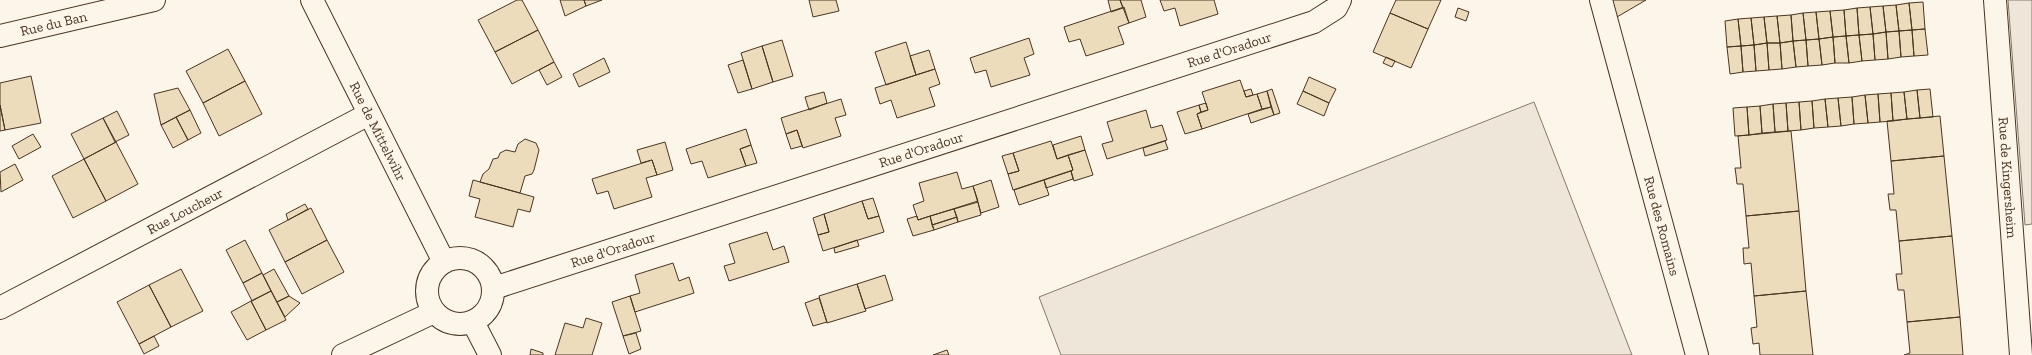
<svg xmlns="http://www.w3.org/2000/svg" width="2032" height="355" viewBox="0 0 2032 355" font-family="'Zilla Slab',serif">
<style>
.green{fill:#ede6d9;stroke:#887966}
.building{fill:#ecdcbc;stroke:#4a3520}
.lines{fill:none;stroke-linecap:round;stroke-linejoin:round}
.minor-casing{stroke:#4a3520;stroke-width:24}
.major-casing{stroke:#4a3520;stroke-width:24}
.minor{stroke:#fbf6e9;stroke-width:22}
.major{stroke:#fbf6e9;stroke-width:22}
.labels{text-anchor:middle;stroke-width:3;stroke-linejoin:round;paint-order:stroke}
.street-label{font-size:14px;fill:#4a3520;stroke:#fbf6e9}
</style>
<rect width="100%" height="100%" fill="#fbf6e9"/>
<path class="green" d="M2008,0h24v224l-7,1z
M1534,102l98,253h-571l-22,-58z"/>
<path class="building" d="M517,0h5l16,30 -43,22 -17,-32z
M560,0h24l2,6 -21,10z
M584,0h18l-16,6z
M809,0h27l3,11 -26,6z
M1108,0h12l3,8 -12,4z
M1120,0h21l5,17 -17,6z
M1160,0h54l4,14 -38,12 -5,-18 -11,3z
M1396,0h45l-13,29 -38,-16z
M1612,0h34l-29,17z
M1923,2l2,27 -13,1 -3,-27z
M1909,3l3,27 -13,1 -3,-26z
M1896,5l3,26 -13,1 -3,-26z
M1883,6l3,26 -13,2 -3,-27z
M1124,7l5,16 -11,4 6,17 -38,12 -6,-17 -11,3 -5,-15z
M1870,7l3,27 -14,1 -2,-27z
M1458,8l11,4 -3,9 -11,-4z
M1857,8l2,27 -13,1 -2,-26z
M1844,10l2,26 -13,1 -3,-26z
M1830,11l3,26 -14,2 -3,-27z
M1816,12l3,27 -13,1 -3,-27z
M1390,13l38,16 -17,39 -38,-16z
M1803,13l3,27 -13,1 -2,-26z
M1791,15l2,26 -13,2 -3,-27z
M1777,16l3,27h-13l-3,-26z
M1764,17l3,26 -13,2 -3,-27z
M1751,18l3,27 -13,1 -3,-27z
M1738,19l3,27 -14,1 -2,-26z
M1925,29l3,26 -14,1 -2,-26z
M538,30l16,32 -42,22 -17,-32z
M1912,30l2,26 -13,1 -2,-26z
M1899,31l2,26 -13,2 -2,-27z
M1886,32l2,27 -13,1 -2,-26z
M1873,34l2,26 -13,1 -3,-26z
M1859,35l3,26 -13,2 -3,-27z
M1846,36l3,27h-14l-2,-26z
M1833,37l2,26 -13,2 -3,-26z
M1029,38l5,16 -10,4 6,17 -39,12 -5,-17 -11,3 -5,-15z
M1819,39l3,26 -14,1 -2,-26z
M782,40l11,36 -20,6 -11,-36z
M1806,40l2,26 -12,1 -3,-26z
M1793,41l3,26 -14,2 -2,-26z
M906,42l10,33 -30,10 -11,-33z
M1767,43l2,27 -13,1 -2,-26z
M1767,43h13l2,26 -13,1z
M1754,45l2,26 -13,1 -2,-26z
M762,46l11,36 -21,7 -11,-36z
M1741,46l2,26 -13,2 -3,-27z
M228,49l17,32 -42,22 -17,-32z
M929,50l6,19 -19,6 -6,-19z
M1386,57l9,4 -3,6 -9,-4z
M604,58l6,14 -31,15 -6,-13z
M743,60l9,29 -14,4 -10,-28z
M554,62l8,15 -15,8 -8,-15z
M935,69l5,15 -11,4 6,18 -38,12 -6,-18 -11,4 -5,-16z
M31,76l10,47 -36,7 -5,-25v-22z
M1309,77l27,12 -7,14 -26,-12z
M1240,80l6,17 11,-3 5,15 -60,20 -5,-15 11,-4 -6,-18z
M245,81l17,33 -43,22 -16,-33z
M178,88l12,22 -29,15 -7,-31z
M1251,89l2,6 -7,2 -2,-6z
M1272,89l8,24 -6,2 -7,-24z
M1930,89l3,28 -13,1 -3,-28z
M1917,90l3,28 -13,1 -3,-27z
M1267,91l4,16 -9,2 -5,-15z
M1303,91l26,12 -5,13 -27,-12z
M824,92l3,11 -18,7 -4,-13z
M1904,92l3,27 -14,2 -2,-28z
M1891,93l2,28 -13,1 -2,-28z
M1878,94l2,28 -12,1 -3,-28z
M1865,95l3,28 -14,1 -2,-27z
M1852,97l2,27 -13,2 -3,-28z
M1838,98l3,28 -13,1 -3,-28z
M841,99l5,16 -11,3 6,18 -38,12 -6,-18 -11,4 -5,-16z
M1825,99l3,28 -14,1 -2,-27z
M1812,101l2,27 -13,2 -2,-28z
M1799,102l2,28 -13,1 -2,-28z
M1206,103l2,7 -7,2 -2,-7z
M1786,103l2,28 -13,1 -2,-28z
M1773,104l2,28 -13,1 -2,-27z
M0,105l5,25 -5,1z
M1199,105l2,7 -4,2 5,15 -17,5 -8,-22z
M1760,106l2,27 -13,2 -2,-28z
M1271,107l3,8 -23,8 -3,-9z
M1747,107l2,28 -14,1 -2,-28z
M190,110l11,23 -13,7 -12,-23z
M1146,110l5,18 11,-3 5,15 -60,19 -5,-15 11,-3 -6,-19z
M117,111l12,24 -14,7 -12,-24z
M1940,116l4,40 -53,5 -4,-40z
M176,117l12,23 -15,8 -12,-23z
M103,118l13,24 -32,17 -13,-25z
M746,129l5,16 -11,4 6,17 -38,12 -6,-17 -11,3 -5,-15z
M797,130l5,16 -11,3 -5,-15z
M1791,131l8,80 -53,5 -3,-32h-6l-1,-9 -1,-7h6l-3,-32z
M33,134l8,13 -22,12 -7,-13z
M1081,136l4,14 -28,9 -4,-14z
M525,139l11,4 3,7 -5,20 -2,4 -7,2 -5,17 -40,-11 3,-8 6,-5 4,-10 5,-1 2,-5 6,-3 9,2 3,-8z
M1051,141l6,18 11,-4 5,15 -60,20 -5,-16 11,-3 -6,-18z
M1165,141l3,8 -23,7 -2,-8z
M116,142l22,42 -32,17 -22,-42z
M665,142l8,28 -16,5 -5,-15 -11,3 -4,-13z
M751,145l6,18 -11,3 -6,-17z
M1085,150l8,25 -19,6 -3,-10 2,-1 -5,-15z
M1013,153l6,18 -11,3 -6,-18z
M1944,156l8,80 -53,5 -3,-31h-6l-2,-16h6l-3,-33z
M84,159l22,42 -33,17 -21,-42z
M652,160l5,15 -11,3 6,19 -38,12 -6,-18 -11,3 -5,-15z
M15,164l8,16 -22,12 -1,-20z
M1071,171l2,8 -27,9 -2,-8z
M957,172l5,17 11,-3 5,15 -60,19 -5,-15 11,-4 -5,-18z
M473,180l61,17 -4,15 -12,-3 -5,18 -38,-10 5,-18 -11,-3z
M991,180l8,27 -18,6 -8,-27z
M1044,180l5,15 -30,10 -5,-15z
M873,198l6,18 -11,3 -6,-18z
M862,201l6,18 11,-3 5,16 -61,19 -5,-16 11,-3 -5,-18z
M978,202l3,13 -23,7 -4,-13z
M305,204l3,5 -20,11 -2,-6z
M311,208l16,32 -42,22 -16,-32z
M954,209l3,8 -25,8 -2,-9z
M1799,211l7,80 -52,5 -3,-33 -7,1 -1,-16h6l-3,-32z
M824,214l5,18 -11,3 -5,-17z
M917,216l1,4 12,-4 4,14 -21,6 -6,-17z
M957,217l1,5 -24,8 -2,-5z
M767,232l6,18 11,-4 5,16 -60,19 -5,-15 11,-3 -6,-19z
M1952,236l8,81 -53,5 -3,-32h-6l-2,-16h6l-3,-33z
M245,240l17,33 -19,10 -17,-33z
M327,240l17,32 -42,22 -17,-32z
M857,240l2,6 -24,7 -1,-5z
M673,263l6,18 10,-4 5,16 -59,19 -5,-16 10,-3 -5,-18z
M181,269l22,42 -32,16 -22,-42z
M274,269l15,27 -12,6 -14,-27z
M262,273l9,18 -19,10 -9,-18z
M885,275l8,25 -28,9 -8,-25z
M857,284l9,27 -39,12 -8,-27z
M149,285l22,42 -32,17 -22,-42z
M271,291l15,29 -20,10 -15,-29z
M1806,291l7,64h-53l-1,-12 -6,1 -2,-16 6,-1 -3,-31z
M289,296l11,7 -15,14 -8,-15z
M630,296l11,35 -18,5 -11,-34z
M819,298l8,24 -14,4 -8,-23z
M251,301l15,29 -19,10 -16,-28z
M1960,317l3,38h-59l6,-2 -3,-31z
M586,318l16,5 -10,32h-37l10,-32 18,5z
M636,333l5,16 -12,5 -6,-18z
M154,336l5,10 -15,8 -5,-10z
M531,349l12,4v2h-13z
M947,350l2,5h-16z"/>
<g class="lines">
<defs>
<g id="minor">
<path id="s1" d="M312,0l132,262"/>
<path id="s2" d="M1601,0l96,355"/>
<path id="s3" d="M0,36l154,-36"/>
<circle cx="460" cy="291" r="33"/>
<path id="s4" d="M494,288l820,-266 22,-14 4,-8"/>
<path id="s5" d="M0,308l369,-194"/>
<path d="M473,322l17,33"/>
<path d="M343,355l91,-43"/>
</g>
<g id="major">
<path id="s6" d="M1995,0l26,355"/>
</g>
</defs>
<use href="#minor" class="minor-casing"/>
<use href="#major" class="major-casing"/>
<use href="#minor" class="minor"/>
<use href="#major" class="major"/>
</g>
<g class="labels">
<g class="street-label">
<text dy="5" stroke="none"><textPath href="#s3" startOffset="55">Rue du Ban</textPath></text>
<text dy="5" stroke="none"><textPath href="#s4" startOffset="773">Rue d'Oradour</textPath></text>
<text dy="5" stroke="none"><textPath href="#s1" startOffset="147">Rue de Mittelwihr</textPath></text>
<text dy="5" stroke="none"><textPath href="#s4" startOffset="449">Rue d'Oradour</textPath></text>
<text dy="5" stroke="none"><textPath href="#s6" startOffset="178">Rue de Kingersheim</textPath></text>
<text dy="5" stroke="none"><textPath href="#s5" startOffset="209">Rue Loucheur</textPath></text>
<text dy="5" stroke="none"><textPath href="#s2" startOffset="234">Rue des Romains</textPath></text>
<text dy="5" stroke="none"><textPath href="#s4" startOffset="125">Rue d'Oradour</textPath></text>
</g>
</g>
</svg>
